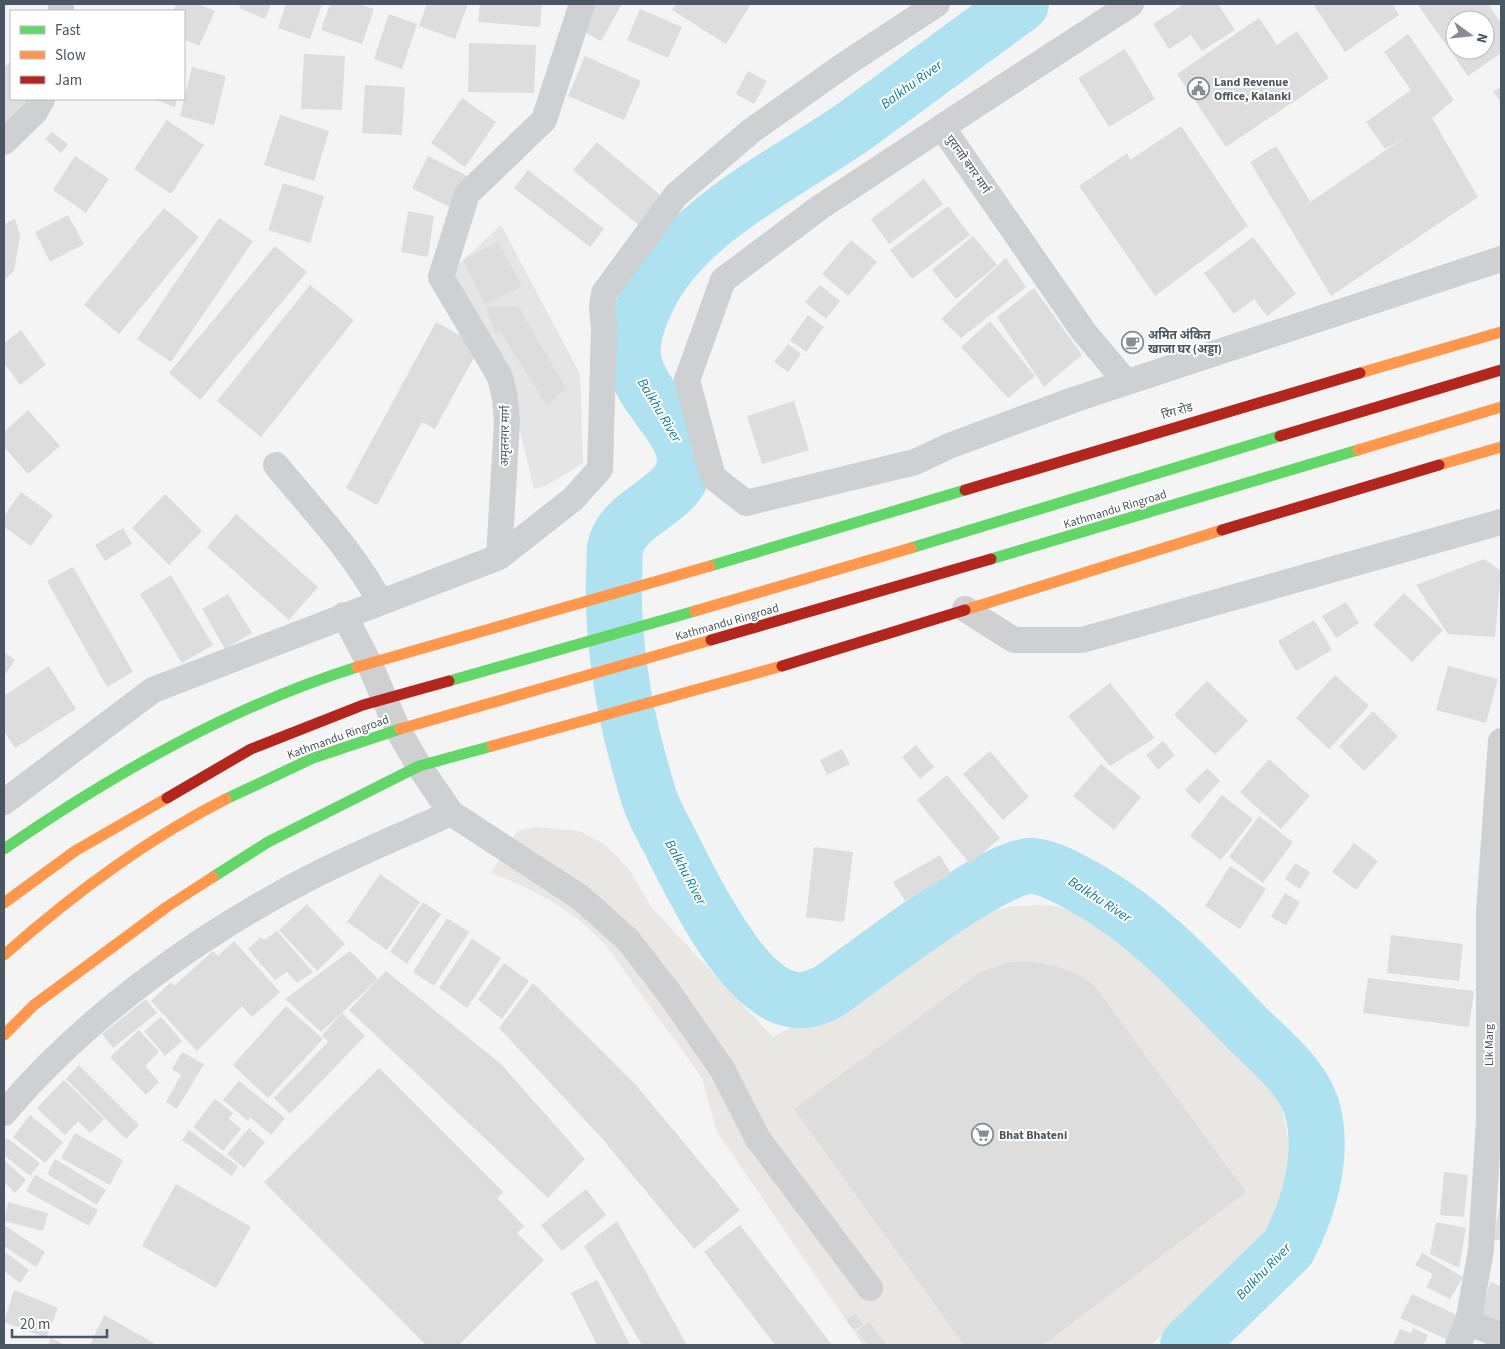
<svg xmlns="http://www.w3.org/2000/svg" width="1505" height="1349" viewBox="0 0 1505 1349" font-family="'Source Sans 3','Noto Sans Devanagari',sans-serif">
<style>
.commercial{fill:#e8e7e3}
.education{fill:#e6e5e6}
.lines{fill:none;stroke-linecap:round;stroke-linejoin:round}
.river{stroke:#aee2f0;stroke-width:56}
.building{fill:#ddddde;fill-rule:evenodd}
.street{stroke:#ced0d2;stroke-width:26}
.fast{stroke:#63d668;stroke-width:11}
.slow{stroke:#ff974d;stroke-width:11}
.jam{stroke:#b3261e;stroke-width:11}
.labels{text-anchor:middle;stroke-width:4;stroke-linejoin:round;paint-order:stroke}
.poi-label{font-size:12px;font-weight:bold;fill:#4a5661;stroke:#fff;text-anchor:start}
.street-label{font-size:12px;fill:#4a5661;stroke:#fff}
.water-label{font-size:14px;font-style:italic;fill:#0c7c9b;stroke:#fff}
</style>
<rect width="100%" height="100%" fill="#f4f4f4"/>
<path class="commercial" d="M536,827l43,4 23,12 10,8 17,19 24,39 120,128 57,-30 39,-28 68,-42 57,-26 18,-5 35,-1 32,6 28,12 22,13 26,21 125,142 10,50v22l-5,29 -29,46 -105,99h-288l-146,-213 -15,-54 -98,-135 -26,-24 -27,-18 -26,-14 -34,-14 26,-42z"/>
<path class="education" d="M501,225l79,149 3,89 -37,23 -12,3 -26,-107 -58,-110z"/>
<g class="lines">
<path class="river" d="M1021,4c-55,40 -110,81 -165,121 -68,48 -170,95 -207,171 -28,56 -19,74 16,120 9,12 19,26 20,42 1,44 -61,49 -70,90 -1,9 0,19 -1,27 -2,58 8,127 24,184 4,14 8,30 13,44 6,16 16,32 23,47 21,42 68,138 116,149 15,3 25,-1 38,-7 34,-24 170,-130 205,-126 18,2 37,13 53,22 64,36 108,86 159,138 23,24 60,51 68,86 11,45 -4,96 -25,136l-100,97"/>
</g>
<path class="building" d="M176,4h22l17,7 -16,35 -15,-7v-28h-11z
M241,4h30l-6,15 -26,-11z
M286,4h36l-12,35 -32,-11z
M330,4h28l16,5 -12,35 -41,-14z
M427,4h41l-13,35 -36,-13z
M480,4h62l-2,23 -62,-5z
M593,4h29l-21,37 -22,-12z
M676,4h75l-25,40 -54,-34z
M1184,4h34l17,26 -33,21 -11,-16 -22,14 -16,-25z
M1313,4h79l7,11 -54,37z
M1420,4h68l13,19v30l-33,23 -50,-71zM1455,20h30v30h-30z
M640,9l42,18 -14,31 -41,-18z
M389,14l28,10 -15,45 -28,-10z
M1259,18l18,27 20,-14 32,47 -103,69 -49,-73z
M1408,34l46,66 -22,18 46,79 -147,99 -81,-134 26,-16 34,55 -4,4 99,-68 -20,12 -19,-27 45,-32 -27,-38z
M469,43l67,2 -2,48 -66,-1z
M1125,49l30,50 -46,28 -31,-49z
M304,54l41,2 -3,54 -41,-1z
M585,56l56,25 -17,39 -56,-24z
M11,61v38h23l-30,27v-58z
M192,67l34,9 -12,49 -34,-9z
M748,71l19,10 -13,23 -18,-10z
M365,85l40,2 -3,48 -40,-2z
M1501,87v15l-8,-10z
M462,98l34,24 -31,45 -34,-24z
M153,99h24l-2,8z
M280,115l49,16 -15,50 -50,-16z
M167,120l37,25 -33,49 -37,-25z
M1181,126l67,100 -93,70 -76,-110 48,-33 3,7z
M52,132l16,12 -7,9 -16,-14z
M597,142l69,58 -24,28 -69,-58z
M75,156l34,23 -23,34 -33,-23z
M428,156l39,20 -16,32 -39,-20z
M528,170l76,59 -14,18 -76,-59z
M924,179l19,25 -54,40 -18,-25z
M283,183l41,13 -14,47 -42,-13z
M948,206l22,29 -58,44 -22,-29z
M164,208l35,29 -80,97 -35,-29z
M408,211l26,5 -6,41 -27,-5z
M68,215l16,29 -34,18 -15,-30z
M219,218l34,23 -82,121 -34,-23z
M15,219l5,17 -6,35 -10,9v-56z
M973,236l24,29 -41,34 -24,-29z
M1253,237l43,57 -29,22 -13,-17 -20,15 -30,-41z
M851,240l26,22 -29,34 -26,-22z
M499,242l23,45 -37,17 -22,-44z
M275,246l32,26 -107,128 -31,-27z
M1006,258l20,29 -65,51 -20,-19z
M310,285l44,35 -93,117 -44,-36z
M820,285l20,16 -14,18 -21,-17z
M1034,288l48,67 -38,32 -47,-70z
M494,306h24l48,82 -19,18 -47,-75 -4,3 -10,-26z
M808,315l16,12 -18,25 -16,-12z
M990,321l45,55 -27,22 -47,-51z
M436,322l44,24 -45,83 -13,-7 -45,83 -31,-17z
M21,330l25,35 -26,20 -16,-22v-20z
M788,344l13,10 -13,18 -14,-10z
M794,401l15,49 -47,14 -15,-48z
M28,410l32,36 -32,28 -24,-27v-15z
M21,492l32,23 -22,31 -27,-19v-11z
M165,494l37,37 -33,34 -37,-37z
M236,514l82,73 -29,33 -82,-73z
M123,528l9,16 -27,17 -10,-16z
M1484,559l17,12 -6,66 -47,-3 -32,-49z
M73,567l60,105 -26,15 -60,-106z
M171,575l42,70 -31,18 -42,-69z
M1404,593l39,37 -31,32 -39,-37z
M228,594l24,39 -27,16 -23,-40z
M1346,602l13,21 -23,15 -14,-22z
M1314,620l18,30 -36,21 -18,-30z
M4,652l11,8 -11,16z
M49,666l27,43 -61,39 -11,-17v-35z
M1448,666l50,13 -12,44 -50,-13z
M1335,675l34,31 -40,43 -33,-31z
M1207,681l41,40 -33,34 -41,-40z
M1110,683l45,55 -45,28 -42,-50z
M1373,711l25,25 -34,35 -25,-25z
M1163,741l12,14 -17,15 -12,-15z
M916,745l18,22 -14,12 -18,-22z
M842,749l8,15 -23,11 -7,-15z
M990,751l39,46 -26,23 -40,-46z
M1269,759l41,37 -29,33 -41,-37z
M1101,764l40,33 -27,33 -41,-34z
M1207,768l13,13 -21,23 -14,-14z
M947,775l53,63 -30,26 -53,-64z
M1222,795l31,24 -32,41 -31,-24z
M1259,816l34,26 -30,41 -34,-26z
M1354,843l24,18 -22,29 -24,-18z
M814,847l39,5 -9,70 -38,-5z
M940,855l11,19 -46,27 -12,-19z
M1295,863l15,9 -10,17 -15,-10z
M1230,866l36,23 -26,40 -35,-23z
M380,874l40,28 -33,48 -40,-28z
M1285,893l15,9 -14,23 -15,-8z
M423,902l18,12 -34,50 -17,-12z
M307,904l38,40 -28,27 -38,-41z
M447,918l22,14 -35,54 -21,-14z
M277,931l36,41 -16,11 -10,-11 -12,8 -27,-31 13,-12 3,3z
M1391,935l72,9 -4,37 -72,-8z
M472,939l29,19 -34,50 -28,-20z
M234,941l46,51 -28,25 -10,-11 -45,45 -46,-50 20,-19 3,4 39,-35 5,5z
M350,951l28,28 -57,53 -36,-33z
M1010,962h23l23,4 21,8 16,10 153,208 -203,153h-79l-170,-236 187,-137z
M504,963l25,18 -27,38 -24,-19z
M386,971l115,93 84,95 -37,39 -199,-188z
M1368,978l106,13 -5,36 -106,-14z
M533,983l102,101 105,126 -46,39 -95,-114 -100,-107z
M146,999l11,14 -44,35 -11,-14z
M286,1006l37,33 -55,59 -35,-33z
M342,1013l23,23 -75,78 -16,-16 54,-56 -6,-7z
M161,1017l21,24 -17,15 -21,-25z
M139,1030l20,22 -14,14 14,16 -13,13 -36,-38z
M182,1052l22,12 -27,45 -11,-7 15,-27 -9,-6z
M79,1065l60,60 -13,14 -60,-60z
M379,1068l124,124 -6,6 27,28 -7,7 27,27 -85,85h-33l-162,-163z
M64,1080l40,39 -14,14 -12,-12 -13,14 -28,-27z
M239,1081l46,37 -14,17 -21,-18 -2,4 -25,-21z
M215,1099l18,14 -4,6 12,10 -18,22 -30,-24z
M30,1115l33,27 -18,21 -32,-26z
M249,1128l16,14 -21,26 -17,-14z
M189,1130l49,36 -6,10 -50,-36z
M75,1133l48,27 -13,25 -49,-27z
M7,1138l33,25 -10,13 -26,-21v-13z
M55,1159l51,31 -9,15 -50,-31z
M4,1160l22,20 -11,13 -11,-11z
M1444,1172l24,3 -4,42 -24,-2z
M35,1175l63,35 -9,16 -63,-35z
M176,1184l75,43 -35,61 -74,-42z
M586,1189l20,26 -44,36 -21,-26z
M8,1202l40,11 -5,18 -39,-10z
M1500,1203h1v38l-8,-2z
M617,1221l70,124h-45l-58,-99z
M1436,1222l30,6 -7,40 -29,-14z
M4,1225l41,27 -9,15 -32,-21z
M740,1225l92,120h-57l-71,-93z
M4,1251l25,19 -9,13 -16,-12z
M1422,1253l41,24 -13,22 -24,-12 7,-13 -18,-9z
M597,1280l33,65h-33l-26,-52z
M1490,1282l11,4v43l-22,-9z
M14,1290l44,18 -12,30 -42,-16z
M1412,1294l47,22 -11,24 -48,-22z
M855,1313l8,11 -9,6 -8,-10z
M104,1315l50,28 -1,2h-63z
M869,1322l18,23h-19l-11,-14z
M1413,1328l15,7 -4,9 3,1h-34l7,-16 11,4z
M51,1338l14,7h-17z"/>
<g class="lines">
<path class="street" d="M61,11v-7
M942,127l-123,81 -96,72 -36,100 26,97 33,26 169,-41 34,-16 127,-47 425,-140
M4,142l31,-30 7,-13
M1126,382l-42,-50 -142,-205 189,-123
M276,465c34,42 79,88 104,137
M499,557l74,-58 27,-30 4,-141 -2,-21 2,-14 72,-98 75,-64 93,-66 93,-61
M965,609l49,31h68l419,-118
M344,615l25,48 29,67 21,36 32,47 130,85 47,42 41,53 53,76 36,70 112,149
M4,802l149,-112 346,-133 8,-135 -2,-24 -5,-21 -59,-100 26,-83 77,-74 38,-116
M4,1113c82,-97 196,-179 309,-237 45,-23 92,-42 138,-63
M1468,1322l33,14
M1458,1345l10,-23 13,-72 8,-130v-208l12,-171"/>
<path class="fast" d="M911,548l369,-112
M991,559l367,-109
M710,566l255,-76
M449,681l246,-70
M226,799l87,-41 87,-29
M4,849c109,-75 226,-142 353,-182
M213,877l55,-35 151,-76 73,-20"/>
<path class="slow" d="M1360,373l141,-41
M1358,450l143,-43
M1439,465l62,-18
M965,610l257,-80
M695,611l216,-63
M357,667l353,-101
M400,729l311,-89
M492,746l290,-80
M4,903l71,-52 92,-53
M4,955c68,-60 141,-115 222,-156
M4,1035l30,-30 134,-99 45,-29"/>
<path class="jam" d="M1280,436l221,-66
M965,490l395,-117
M1222,530l217,-65
M711,640l280,-81
M782,666l183,-56
M167,798l84,-49 112,-44 86,-24"/>
</g>
<defs>
<symbol id="civic-ring" viewBox="-11 -11 22 22"><circle r="9.5" fill="#fff" stroke="#868d94" stroke-width="1.5"/><path d="M-.6-6.5H3V-4.5H.6V-3L4-1V1h2V6H-6V1h2V-1L-.6-3ZM-1.2 2.5V6h2.4V2.5Z" fill="#868d94"/></symbol>
<symbol id="cafe-ring" viewBox="-11 -11 22 22"><circle r="9.5" fill="#fff" stroke="#868d94" stroke-width="1.5"/><path d="M-5.5-4.5H6V0H3Q3 3.5 0 3.5H-2.5Q-5.5 3.5-5.5 0ZM3-3.2v2h1.7v-2ZM-6 4.5H4V6H-6Z" fill="#868d94"/></symbol>
<symbol id="supermarket-ring" viewBox="-11 -11 22 22"><circle r="9.5" fill="#fff" stroke="#868d94" stroke-width="1.5"/><path d="M-6-5.5h2.5l.6 2H6L4.5 2H-2.5L-4.4-4H-6ZM-1.5 3.2a1.3 1.3 0 1 0 .1 0ZM3 3.2a1.3 1.3 0 1 0 .1 0Z" fill="#868d94"/></symbol>
</defs>
<g fill-rule="evenodd">
<use href="#civic-ring" x="1186" y="76" width="25" height="25"/>
<use href="#cafe-ring" x="1120" y="330" width="25" height="25"/>
<use href="#supermarket-ring" x="970" y="1122" width="25" height="25"/>
</g>
<g class="labels">
<g class="poi-label">
<text x="1214" y="86">Land Revenue<tspan x="1214" dy="14">Office, Kalanki</tspan></text>
<text x="1148" y="339">अमित अंकित<tspan x="1148" dy="14">खाजा घर (अड्डा)</tspan></text>
<text x="999" y="1139">Bhat Bhateni</text>
</g>
<g class="street-label">
<text transform="translate(968 164) rotate(55)" y="4">पुरानाो बगर मार्ग</text>
<text transform="translate(1177 411) rotate(-16)" y="4">रिंग रोड</text>
<text transform="translate(505 436) rotate(-89)" y="4">अमृतनगर मार्ग</text>
<text transform="translate(1115 509) rotate(-17)" y="4">Kathmandu Ringroad</text>
<text transform="translate(727 622) rotate(-16)" y="4">Kathmandu Ringroad</text>
<text transform="translate(338 737) rotate(-20)" y="4">Kathmandu Ringroad</text>
<text transform="translate(1489 1045) rotate(-90)" y="4">Lik Marg</text>
</g>
<g class="water-label">
<text transform="translate(911 84) rotate(-36)" y="5">Balkhu River</text>
<text transform="translate(660 410) rotate(59)" y="5">Balkhu River</text>
<text transform="translate(686 872) rotate(62)" y="5">Balkhu River</text>
<text transform="translate(1100 899) rotate(33)" y="5">Balkhu River</text>
<text transform="translate(1263 1271) rotate(-46)" y="5">Balkhu River</text>
</g>
</g>
<rect width="1505" height="1349" fill="none" stroke="#4a5661" stroke-width="10"/>
<rect x="10" y="10" width="175" height="90" fill="#ffffff" stroke="#b7bbc0"/>
<rect x="20" y="26" width="25" height="8" fill="#63d668" stroke="#b7bbc0"/>
<text x="55" y="35" font-size="15" fill="#4a5661">Fast</text>
<rect x="20" y="51" width="25" height="8" fill="#ff974d" stroke="#b7bbc0"/>
<text x="55" y="60" font-size="15" fill="#4a5661">Slow</text>
<rect x="20" y="76" width="25" height="8" fill="#b3261e" stroke="#b7bbc0"/>
<text x="55" y="85" font-size="15" fill="#4a5661">Jam</text>
<g transform="translate(1470 35) rotate(105)"><circle r="24" fill="#ffffff" stroke="#b7bbc0"/>
<path d="M0-4L9 19L0 12L-9 19Z" fill="#868d94"/>
<text y="-8" font-size="14" font-weight="bold" text-anchor="middle" fill="#4a5661">N</text>
</g>
<path d="M12 1329v8h95v-8" fill="none" stroke="#4a5661" stroke-width="2.5"/>
<text x="20" y="1329" font-size="15" fill="#4a5661" stroke="#ffffff" stroke-width="4" paint-order="stroke">20 m</text>
</svg>
